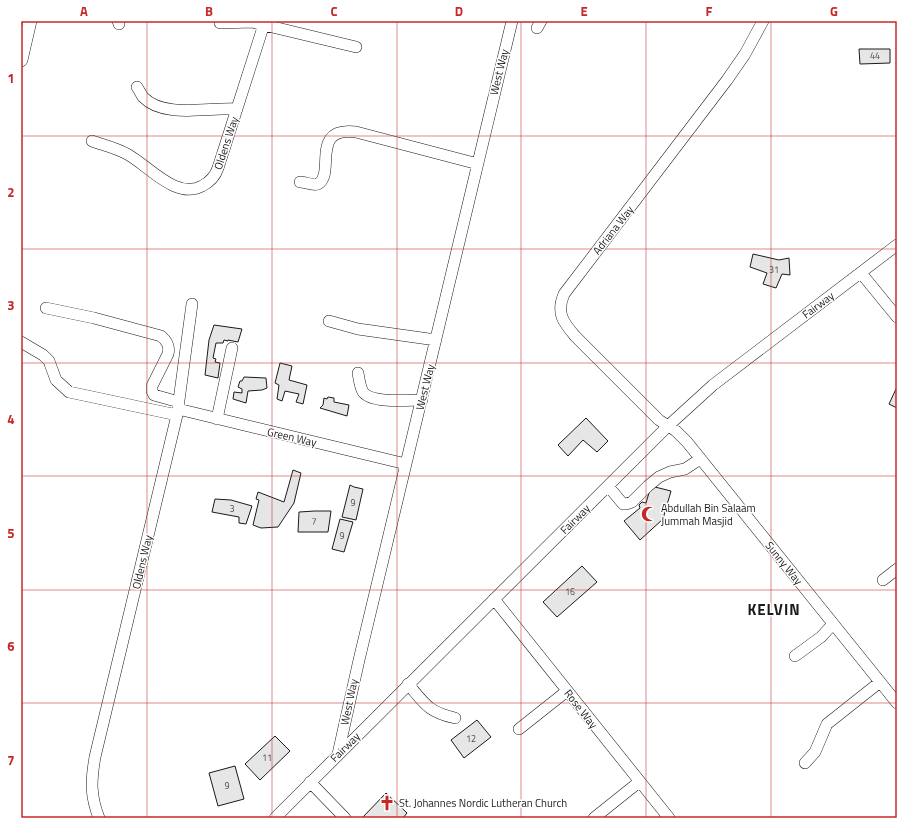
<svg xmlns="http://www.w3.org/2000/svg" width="918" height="839" viewBox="0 0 918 839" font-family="'Titillium Web',sans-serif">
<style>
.building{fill:#e6e6e6;stroke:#1a1a1a}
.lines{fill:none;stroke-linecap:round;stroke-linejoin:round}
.minor-casing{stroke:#1a1a1a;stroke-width:12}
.major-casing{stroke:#1a1a1a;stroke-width:14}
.minor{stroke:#fff;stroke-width:11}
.major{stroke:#fff;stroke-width:13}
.grid{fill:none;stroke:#c62828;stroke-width:1;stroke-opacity:0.55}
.labels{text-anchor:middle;stroke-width:3;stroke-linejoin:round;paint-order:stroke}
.number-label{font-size:9px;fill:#4d4d4d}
.street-label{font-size:11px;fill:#1a1a1a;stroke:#fff}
.poi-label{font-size:11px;fill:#1a1a1a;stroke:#fff;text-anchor:start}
.district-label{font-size:15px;font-weight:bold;letter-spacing:1px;fill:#1a1a1a;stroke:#fff}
.neatline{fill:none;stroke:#c62828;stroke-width:1.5}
.grid-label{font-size:13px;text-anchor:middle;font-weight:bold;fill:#c62828}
</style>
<rect width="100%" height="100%" fill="#fff"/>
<path class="building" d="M859,49h31v14l-30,1z
M753,254l26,6 10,-2 1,17 -8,-1 -6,14 -13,-4 4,-11 -17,-6z
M214,325l28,4 -4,13 -10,-2v1l-4,-1 -1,3h-7l-3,15 3,1 -1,3 5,1 -2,15 -13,-3 4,-35z
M280,363l12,3 -3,14 18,5 -4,19 -7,-2 3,-8 -14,-3 -3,10 -5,-2 2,-14 -4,-2z
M244,377l22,1 1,10 -5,2 -14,1 -2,12 -13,-4 1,-7 8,1v-4l-4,-2 2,-6h2z
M896,389h1v19l-8,-4z
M328,397l6,1v4l15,3 -2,11 -27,-8 3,-3 1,-7 3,1z
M586,418l22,23 -11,11 -14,-12 -15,16 -10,-11z
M293,470l8,3 -7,30 -16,24 -17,1 -8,-3 6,-25 -3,-1 2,-7 26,10z
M350,485l4,2 9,2 -7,31 -14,-3z
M651,486l20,5 -8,28 -23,21 -16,-19 16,-13 -1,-3 3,-3 4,1z
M215,499l16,1 21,6 -6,18 -7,-1v-6l-27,-5z
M315,511h16l-3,21h-30l1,-20z
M340,519l13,3 -9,30 -12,-3z
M582,566l15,16 -40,35 -14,-15z
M477,720l14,17 -27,21 -13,-18z
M275,736l15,15 -30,29 -15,-16z
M235,766l9,33 -26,7 -9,-33z
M386,793l21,20 -4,5h-41z"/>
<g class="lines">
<defs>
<path id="minor" d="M118,21l1,3
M763,21l-18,33 -18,26 -163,214c-8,19 -1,28 11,42l84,84 17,11 11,11 210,261
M220,23l32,-1 104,25
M537,28l4,-7
M137,87c2,3 4,7 6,10 21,22 67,10 94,12
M92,141c11,4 24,7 35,13 22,12 49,46 75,32 8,-4 13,-9 16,-18l47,-147
M300,182c5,0 14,4 18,2 18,-10 -9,-58 38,-52l122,32
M861,273l36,44
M46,308l48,10 67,18c6,5 9,10 7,18l-16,32v5l2,4 25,7
M329,321l29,8 78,11
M21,342l22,13 6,6 7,19 13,12 108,23
M358,373c1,6 2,14 5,19 9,12 45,8 59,8
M178,409l228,55
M217,419l15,-71
M608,486l15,18h3l6,-2 16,-16 11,-9 11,-5 15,-3 15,-10
M883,580l14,-11
M494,599l175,219
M795,656l26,-19 12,-13
M408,684c17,20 20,28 47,34
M519,729l48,-38
M338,754l21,-94 153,-639
M805,763l10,-11 12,-28 53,-42
M310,782l35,36
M99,818c-9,-23 -8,-38 -4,-61l82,-342 15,-111
M275,818l393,-392 45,-41 184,-140
M594,818l45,-36"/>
<path id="major" d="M21,60l9,-39"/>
</defs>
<use href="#minor" class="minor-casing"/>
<use href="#major" class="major-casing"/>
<use href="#minor" class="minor"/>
<use href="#major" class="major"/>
</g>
<path class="grid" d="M147,21v797M272,21v797M397,21v797M521,21v797M646,21v797M771,21v797M21,136h876M21,249h876M21,363h876M21,476h876M21,590h876M21,703h876"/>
<defs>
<symbol id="mosque-bare" viewBox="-9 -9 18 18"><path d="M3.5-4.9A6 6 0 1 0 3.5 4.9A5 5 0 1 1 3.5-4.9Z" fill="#c62828" stroke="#fff" stroke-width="2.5" paint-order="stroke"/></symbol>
<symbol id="church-bare" viewBox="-9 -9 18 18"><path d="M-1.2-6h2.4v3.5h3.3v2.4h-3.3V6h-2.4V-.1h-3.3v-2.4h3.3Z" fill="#c62828" stroke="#fff" stroke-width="2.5" paint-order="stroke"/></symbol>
</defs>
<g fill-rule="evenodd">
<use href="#mosque-bare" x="638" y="503" width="22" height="22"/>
<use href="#church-bare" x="376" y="792" width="22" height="22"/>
</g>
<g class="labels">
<g class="number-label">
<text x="875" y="59">44</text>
<text x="774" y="273">31</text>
<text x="353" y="506">9</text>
<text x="232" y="512">3</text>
<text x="314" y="525">7</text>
<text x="342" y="539">9</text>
<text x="570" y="595">16</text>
<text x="471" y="742">12</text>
<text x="267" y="761">11</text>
<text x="227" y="789">9</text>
</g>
<g class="street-label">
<text transform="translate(499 72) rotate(-76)" y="4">West Way</text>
<text transform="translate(226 143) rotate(-72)" y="4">Oldens Way</text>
<text transform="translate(613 230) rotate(-52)" y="4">Adriana Way</text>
<text transform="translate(818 305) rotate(-37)" y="4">Fairway</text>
<text transform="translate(425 387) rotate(-76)" y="4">West Way</text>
<text transform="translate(292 437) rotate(13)" y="4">Green Way</text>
<text transform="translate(575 519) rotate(-45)" y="4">Fairway</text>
<text transform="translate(142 562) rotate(-77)" y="4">Oldens Way</text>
<text transform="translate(784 563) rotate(51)" y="4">Sunny Way</text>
<text transform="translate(349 702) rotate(-78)" y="4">West Way</text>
<text transform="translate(581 709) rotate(52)" y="4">Rose Way</text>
<text transform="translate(345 747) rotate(-45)" y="4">Fairway</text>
</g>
<g class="poi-label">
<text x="661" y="512">Abdullah Bin Salaam<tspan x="661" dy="13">Jummah Masjid</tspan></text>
<text x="399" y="807">St. Johannes Nordic Lutheran Church</text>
</g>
<g class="district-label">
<text x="774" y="615">KELVIN</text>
</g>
</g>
<rect width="918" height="839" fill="none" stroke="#ffffff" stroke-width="44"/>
<rect x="22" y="22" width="874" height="795" class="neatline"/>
<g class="grid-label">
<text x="84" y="16">A</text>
<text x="209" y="16">B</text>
<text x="334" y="16">C</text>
<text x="459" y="16">D</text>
<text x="584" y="16">E</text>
<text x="709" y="16">F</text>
<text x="834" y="16">G</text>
<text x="11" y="83">1</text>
<text x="11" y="197">2</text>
<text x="11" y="310">3</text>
<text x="11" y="424">4</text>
<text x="11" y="538">5</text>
<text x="11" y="651">6</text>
<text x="11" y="765">7</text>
</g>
</svg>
